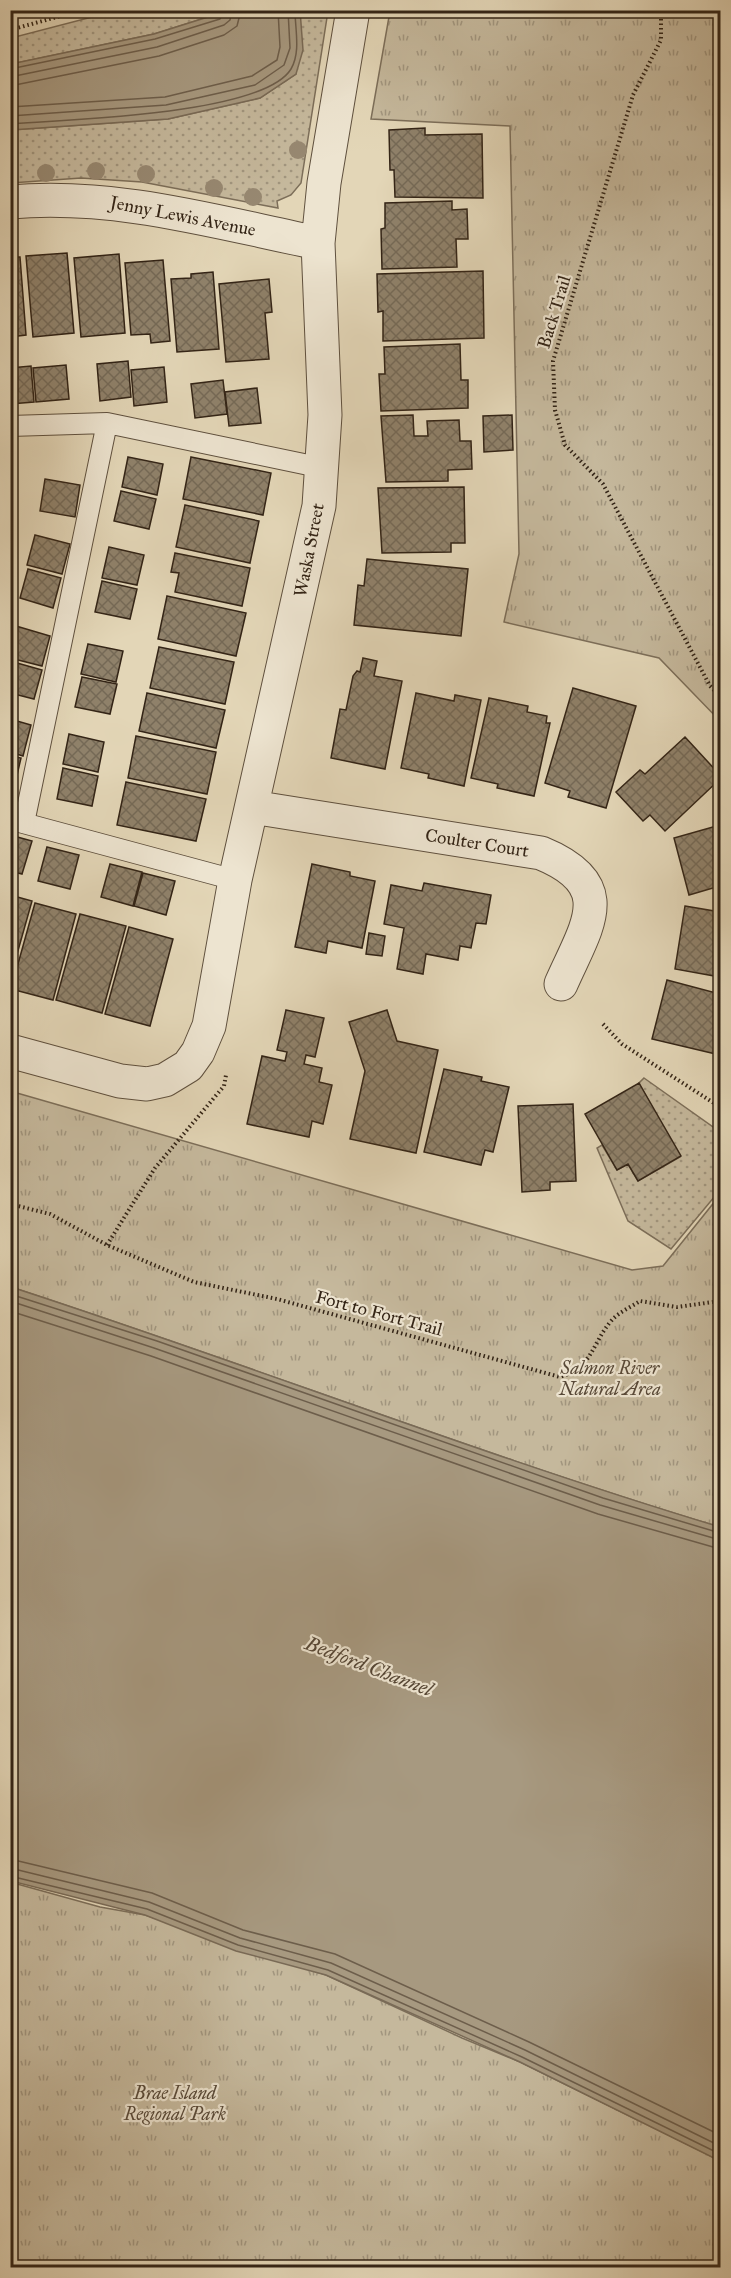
<svg xmlns="http://www.w3.org/2000/svg" width="731" height="2278" viewBox="0 0 731 2278" font-family="'IM FELL Great Primer',serif">
<style>
.grass{fill:url(#grass-dots);stroke:#7c6e59;stroke-width:1.5}
.park{fill:url(#park-tufts);stroke:#7c6e59;stroke-width:1.5}
.water{fill:#a79980;stroke:#796a56;stroke-width:1.5}
.lines{fill:none;stroke-linecap:round;stroke-linejoin:round}
.shore{stroke:#6d5e4b;stroke-width:1.5}
.building{fill:url(#building-cross-hatch);stroke:#332416;stroke-width:1.5}
.lane-casing{stroke:#5f503e;stroke-width:22}
.street-casing{stroke:#5f503e;stroke-width:35}
.path{stroke:#332416;stroke-width:4;stroke-dasharray:1.5 3;stroke-linecap:butt}
.lane{stroke:#ede4d0;stroke-width:20}
.street{stroke:#ede4d0;stroke-width:33}
.tree{fill:#978871}
.labels{text-anchor:middle;stroke-width:4.5;stroke-linejoin:round;paint-order:stroke}
.street-label{font-size:18px;fill:#332416;stroke:#ede4d0}
.park-label{font-size:18px;font-style:italic;fill:#584938;stroke:#ede4d0}
.water-label{font-size:20px;font-style:italic;fill:#564736;stroke:#ede4d0}
</style>
<defs>
<pattern id="grass-dots" width="8" height="8" patternUnits="userSpaceOnUse" patternTransform="scale(1.5)"><rect width="8" height="8" fill="#c5b89c"/><path d="M2 2h.1M6 6h.1" fill="none" stroke="#a1957e" stroke-width="1.8" stroke-linecap="round"/></pattern>
<pattern id="park-tufts" width="24" height="20" patternUnits="userSpaceOnUse" patternTransform="scale(1.5)"><rect width="24" height="20" fill="#c5b89c"/><path d="M3 7l-1-3M5 7V3M7 7l1-3M15 17l-1-3M17 17v-4M19 17l1-3" fill="none" stroke="#a1957e"/></pattern>
<pattern id="building-cross-hatch" width="8" height="8" patternUnits="userSpaceOnUse" patternTransform="scale(1.5)"><rect width="8" height="8" fill="#8f816a"/><path d="M0 0l8 8M0 8l8-8" fill="none" stroke="#756956"/></pattern>
</defs>
<rect width="100%" height="100%" fill="#e3d6b7"/>
<filter id="stains"><feTurbulence type="fractalNoise" baseFrequency=".00333" numOctaves="4"/><feColorMatrix values="0 0 0 0 .2 0 0 0 0 .09 0 0 0 0 .02 0 0 0 .5 -.17"/></filter>
<radialGradient id="worn" r=".72"><stop offset=".6" stop-color="#630" stop-opacity="0"/><stop offset="1" stop-color="#630" stop-opacity=".3"/></radialGradient>
<path class="grass" d="M115,11h112l-73,23 -143,30v-26z
M300,11h28l-27,172 -10,12 -14,6 1,7 -136,-26 -61,-4 -70,5v-53l157,-11 92,-21 36,-24z
M644,1078l76,54v58l-49,59 -43,-28 -31,-73 5,-3 15,25 11,-6 10,17 42,-24 -41,-74z"/>
<path class="park" d="M390,11h330v710l-61,-63 -155,-36 15,-68 -9,-428 -139,-7z
M10,1091l622,179 31,-4 57,-71v332c-239,-72 -472,-163 -709,-240z
M10,1882l90,25 45,8 181,60 136,63 58,24 185,91 15,8v106h-709z"/>
<path class="water" d="M300,10l3,40 -7,24 -36,24 -92,21 -157,11v-66l143,-30 73,-23z
M11,1287c237,77 470,168 709,240v634l-200,-99 -194,-87 -90,-24 -91,-36 -134,-34z"/>
<g class="lines">
<path class="shore" d="M10,69l145,-30 65,-20 5,-9
M10,77l147,-30 67,-22 6,-5 2,-10
M10,86l149,-30 65,-21 13,-9 4,-16
M10,107l155,-10 87,-21 25,-16 3,-13 -2,-37
M10,116l156,-11 89,-20 29,-20 6,-17 -2,-38
M10,124c53,-4 253,-9 281,-55 10,-17 4,-40 4,-59
M10,1294l147,47 446,157 117,35
M10,1301l144,47 446,157 120,35
M10,1311l141,45 447,158 122,35
M10,1859l142,34 91,37 92,24 194,88 191,93
M10,1868l139,34 91,36 91,25 194,87 195,96
M10,1876l137,33 91,36 90,25 194,87 198,97"/>
</g>
<path class="building" d="M425,128v7l57,-1 1,64 -88,-1 -1,-27h-4l-1,-40z
M452,201v9l15,-1 1,30h-12l1,28 -75,2 -1,-40 4,-1v-25z
M67,253l7,80 -41,4 -7,-81z
M119,254l6,79 -44,4 -7,-79z
M10,257h10l6,78 -16,2z
M163,260l7,81 -19,2 -1,-9 -19,1 -6,-72z
M483,271l1,67 -101,3v-30l-5,1 -1,-38z
M213,272l6,77 -42,3 -6,-73 20,-1v-4z
M269,279l3,33 -7,1 4,46 -43,3 -7,-78z
M460,344l1,36h7v28l-87,3 -2,-37h6l-1,-27z
M128,361l3,36 -31,4 -3,-37z
M66,365l3,34 -33,3 -3,-34z
M31,366l3,36 -24,2v-36z
M164,367l3,35 -33,4 -3,-36z
M223,380l4,34 -32,4 -4,-34z
M257,388l4,35 -32,3 -4,-34z
M413,415l1,21h14l-1,-15 32,-1 1,21h11l1,28 -24,1v11l-62,1 -5,-66z
M512,415l1,35 -29,2 -1,-36z
M128,457l35,7 -6,31 -35,-8z
M191,457l80,16 -8,42 -80,-16z
M45,479l35,6 -5,32 -35,-6z
M464,487l1,56h-14v9l-69,1 -4,-65z
M121,491l35,8 -7,30 -35,-8z
M185,505l74,16 -9,42 -74,-16z
M35,535l35,9 -8,30 -35,-9z
M109,547l35,8 -7,30 -35,-7z
M175,553l75,15 -8,38 -67,-14 4,-19 -8,-1z
M367,559l101,10 -7,67 -107,-11 4,-40 6,1z
M28,569l33,9 -8,30 -33,-10z
M102,581l35,8 -7,30 -35,-7z
M167,596l79,17 -10,43 -78,-17z
M16,626l34,10 -8,30 -32,-8z
M88,644l35,7 -7,31 -35,-8z
M159,647l75,15 -9,42 -75,-16z
M363,658l14,3 -3,15 28,5 -17,88 -54,-11 9,-49 6,1 7,-34 4,-5 3,1z
M10,661l32,9 -8,29 -24,-6z
M82,677l35,7 -7,30 -35,-7z
M573,688l63,18 -30,102 -38,-11 2,-6 -25,-8z
M147,693l78,17 -9,38 -77,-17z
M416,693l38,8 1,-6 26,5 -17,86 -36,-8 1,-4 -28,-6z
M489,698l39,8 -1,6 20,4 -1,7h4l-16,73 -37,-8 1,-4 -27,-6z
M10,719l21,6 -8,31 -13,-4z
M69,734l35,8 -6,30 -35,-8z
M136,736l80,16 -9,42 -79,-16z
M685,737l35,38v4l-55,52 -15,-16 -7,6 -27,-29 24,-22 5,4z
M10,756l11,2 -7,30 -4,-1z
M63,768l35,8 -6,30 -35,-7z
M126,782l80,17 -10,42 -79,-16z
M720,825v61l-31,9 -15,-57z
M10,835l22,6 -10,33 -12,-3z
M47,847l32,8 -9,34 -32,-8z
M110,864l32,8 -9,34 -32,-9z
M312,864l38,8v4l25,5 -13,67 -34,-7 -2,12 -31,-6z
M143,873l32,8 -9,34 -32,-9z
M424,883l67,12 -5,29 -10,-1 -5,25 -11,-2 -2,14 -32,-6 -3,20 -26,-5 7,-41 -20,-4 7,-39 31,6z
M10,895l22,6 -22,78z
M35,903l41,11 -23,86 -42,-11z
M685,906l35,6v65l-45,-8z
M80,914l46,12 -24,87 -46,-13z
M129,927l44,12 -23,87 -45,-12z
M369,933l16,3 -3,20 -16,-2z
M667,980l53,14v61l-68,-16z
M286,1010l38,8 -9,39 -9,-2 -2,9 18,4 -3,14 13,3 -9,39 -11,-3 -3,16 -62,-13 15,-68 23,5 2,-9 -10,-2z
M387,1010l10,31 41,9 -22,103 -66,-14 15,-68 -16,-49z
M444,1069l38,8 -1,4 28,6 -16,65 -8,-2 -4,15 -57,-13z
M639,1083l42,73 -43,25 -10,-17 -11,6 -32,-56z
M573,1104l3,77 -26,1v8l-28,2 -4,-86z"/>
<g class="lines">
<defs>
<path id="lane" d="M10,426l97,-3 216,45
M12,820l223,60
M24,823l83,-400"/>
<path id="street" d="M10,202c107,-9 205,20 308,41
M252,807l289,46c78,32 46,72 20,131
M10,1051l110,30 27,3 18,-4 23,-14 10,-14 11,-26 26,-146 84,-374 6,-91 -7,-172 6,-60 29,-173"/>
</defs>
<use href="#lane" class="lane-casing"/>
<use href="#street" class="street-casing"/>
<path class="path" d="M661,10v30l-28,55 -80,266 2,49 10,35 38,39 107,202 10,10
M10,30l72,-20
M603,1024l19,20 98,63
M10,1204l40,10 57,31 87,37 83,17 283,78c34,-11 31,-33 52,-57 7,-8 19,-13 28,-19l37,6 43,-6
M107,1245l48,-77 69,-82 2,-11"/>
<use href="#lane" class="lane"/>
<use href="#street" class="street"/>
</g>
<g class="tree">
<circle cx="298" cy="150" r="9"/>
<circle cx="96" cy="171" r="9"/>
<circle cx="46" cy="173" r="9"/>
<circle cx="146" cy="174" r="9"/>
<circle cx="214" cy="188" r="9"/>
<circle cx="253" cy="197" r="9"/>
</g>
<g class="labels">
<g class="street-label">
<text transform="translate(183 216) rotate(11)" y="6">Jenny Lewis Avenue</text>
<text transform="translate(554 312) rotate(-73)" y="6">Back Trail</text>
<text transform="translate(309 550) rotate(-79)" y="6">Waska Street</text>
<text transform="translate(477 843) rotate(9)" y="6">Coulter Court</text>
<text transform="translate(379 1313) rotate(15)" y="6">Fort to Fort Trail</text>
</g>
<g class="park-label">
<text x="610" y="1374">Salmon River<tspan x="610" dy="21">Natural Area</tspan></text>
<text x="175" y="2099">Brae Island<tspan x="175" dy="21">Regional Park</tspan></text>
</g>
<g class="water-label">
<text transform="translate(369 1666) rotate(21)" y="7">Bedford Channel</text>
</g>
</g>
<rect width="731" height="2278" fill="none" stroke="#e3d6b7" stroke-width="36"/>
<rect x="12" y="12" width="707" height="2254" fill="none" stroke="#332416" stroke-width="3"/>
<rect x="18" y="18" width="695" height="2242" fill="none" stroke="#332416" stroke-width="1.5"/>
<rect width="100%" height="100%" filter="url(#stains)"/>
<rect width="100%" height="100%" fill="url(#worn)"/>
</svg>
